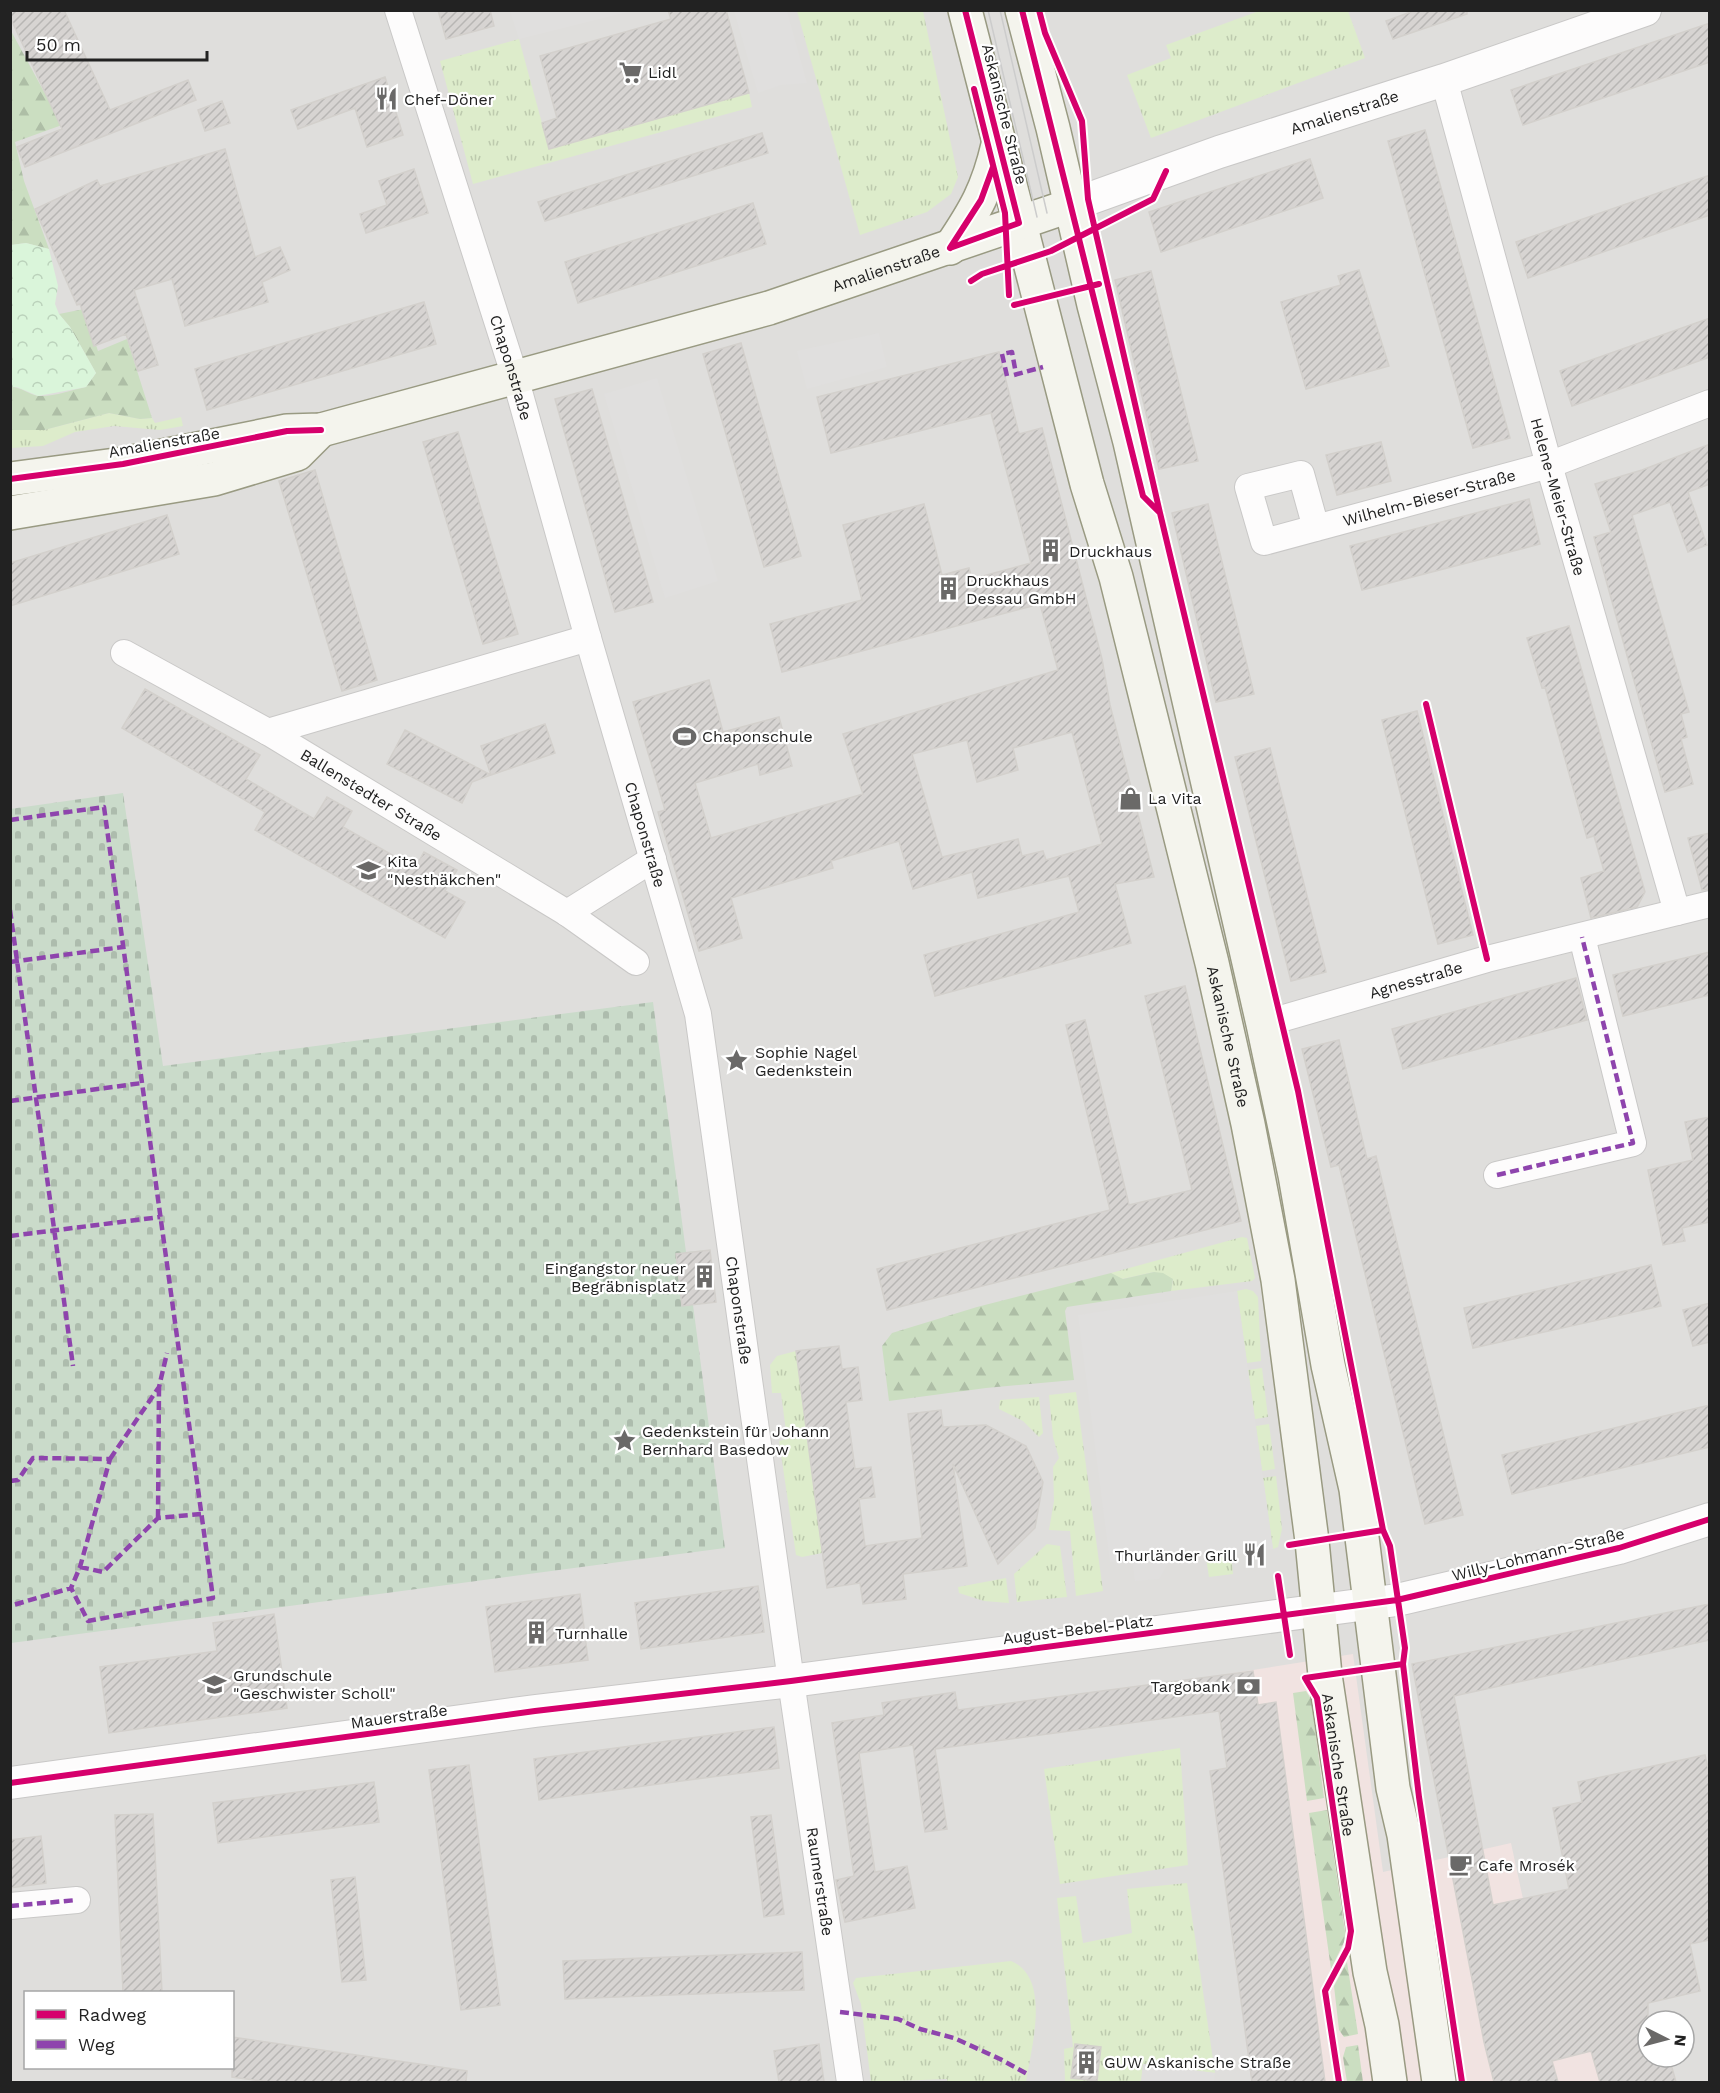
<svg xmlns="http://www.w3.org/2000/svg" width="1720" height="2093" viewBox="0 0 1720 2093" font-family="'Work Sans',sans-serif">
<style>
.residential{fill:#dfdedc;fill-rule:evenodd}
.commercial{fill:#f1e3e1}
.grass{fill:url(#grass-tufts)}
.forest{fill:url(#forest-firs)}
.cemetery{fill:url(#cemetery-stones)}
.park{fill:url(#park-crowns)}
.parking{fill:#e0dfde}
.building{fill:url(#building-hatch);stroke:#d3d0cc;stroke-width:1.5;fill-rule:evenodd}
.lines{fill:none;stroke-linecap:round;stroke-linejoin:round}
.minor-casing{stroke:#c9c8c7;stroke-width:28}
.tertiary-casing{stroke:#c9c8c7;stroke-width:34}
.secondary-casing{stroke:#999a82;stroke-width:36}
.minor{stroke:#fdfcfc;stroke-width:26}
.tertiary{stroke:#fdfcfc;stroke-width:32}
.secondary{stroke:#f4f4ed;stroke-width:33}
.tram{stroke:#ccc;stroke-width:1.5}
.quiet{stroke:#8e44ad;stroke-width:4.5;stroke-dasharray:9 4.5;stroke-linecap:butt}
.cycleway-casing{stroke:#fff;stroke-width:10}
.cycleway{stroke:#d6006c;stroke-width:6}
.labels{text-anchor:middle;stroke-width:4.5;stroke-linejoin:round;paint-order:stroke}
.poi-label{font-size:16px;fill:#222;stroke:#fff;text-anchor:start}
.street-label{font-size:16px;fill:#222;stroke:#fff}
</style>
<defs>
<pattern id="grass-tufts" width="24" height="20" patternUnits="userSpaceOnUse" patternTransform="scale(1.5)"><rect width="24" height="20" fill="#ddeccb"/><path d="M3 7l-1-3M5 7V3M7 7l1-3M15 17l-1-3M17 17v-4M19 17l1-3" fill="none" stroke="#bdcaae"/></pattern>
<pattern id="forest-firs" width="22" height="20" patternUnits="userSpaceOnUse" patternTransform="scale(1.5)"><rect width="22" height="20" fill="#cbdec1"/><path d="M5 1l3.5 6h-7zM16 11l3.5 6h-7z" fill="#aebea6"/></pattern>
<pattern id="cemetery-stones" width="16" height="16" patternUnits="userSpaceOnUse" patternTransform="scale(1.5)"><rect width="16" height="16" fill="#cadbca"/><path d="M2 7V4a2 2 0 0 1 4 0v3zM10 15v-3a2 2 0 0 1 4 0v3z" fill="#adbcad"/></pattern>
<pattern id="park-crowns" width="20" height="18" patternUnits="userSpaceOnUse" patternTransform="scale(1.5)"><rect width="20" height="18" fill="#daf5da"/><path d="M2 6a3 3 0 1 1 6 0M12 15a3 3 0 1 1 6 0" fill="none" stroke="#bbd2bb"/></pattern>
<pattern id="building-hatch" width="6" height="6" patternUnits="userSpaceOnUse" patternTransform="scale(1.5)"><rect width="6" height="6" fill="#d7d4d2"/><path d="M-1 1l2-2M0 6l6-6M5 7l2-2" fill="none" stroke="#b8b6b4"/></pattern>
</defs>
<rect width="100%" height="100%" fill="#f0eeeb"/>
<path class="residential" d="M11,11h1698v2071h-1698zM26,1992h206v76h-206zM1648,2021h36v36h-36z"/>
<path class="commercial" d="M1353,1654l30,218 128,-29 12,56 84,121 19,62h-357l-54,-406z"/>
<path class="grass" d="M797,11h126l35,166 -7,17 -24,18 -67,23z
M1259,11h89l17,47 -214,80 -24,-63 44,-17 -5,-13z
M519,39l30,110 200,-56 3,14 -279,77 -33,-123z
M109,413l31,6 12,-1 3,5 26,-6 2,9 -23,4 -46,-4 -39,6 -32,14 -32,2 -1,-18h34z
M1242,1237l5,1 8,40 -3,3 -81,10 2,-11 -19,-8 -32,7 -11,-6z
M1246,1289l7,2 5,6 3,64 -14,2 -10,-72z
M796,1351l26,202 -20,4 -6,-2 -17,-114 8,-2 -6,-46h-9l-2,-28 7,-9z
M1262,1368l6,49 -13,2 -7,-49z
M1076,1392l27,199 -27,5 -6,-65 -21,-1 5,-29 -1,-34 6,-9 -6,-21 -4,-42z
M1039,1397l4,36 -4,4 -16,-16 -24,-12 1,-9z
M1269,1424l6,45 -13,2 -6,-45z
M1276,1476l6,53 -4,18 -5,2 -10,-71z
M1047,1544l13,2 7,51 -50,5 -3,-28z
M1231,1554l2,20 -24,3 -3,-19z
M1006,1578l3,25 -25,-2 -25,-8 -1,-6z
M1180,1748l8,117 -128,19 -16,-115z
M1187,1883l28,190 -72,-9 -2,18h-76l-1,-33 9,-2 -16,-149 19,-2 7,47 49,-10 -5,-44z
M1011,1961c41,17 20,87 15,121h-79v-3l-76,3 -10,-78 -8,-21 3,-5z"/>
<path class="forest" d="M10,29l52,96 -47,17 9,39 25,68 -23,-6 -15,2z
M84,309l14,42 29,-12 25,79 -12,1 -31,-6 -65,17h-33v-43c10,0 17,7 27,9 15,1 34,-6 48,-9l10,-14 -26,-46 -11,-13z
M1154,1272l9,1 10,6 -2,12 -104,16 -2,4 9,69 -88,8 -97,13 -7,-55 10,-13 85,-26 134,-34 12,6z
M1306,1691l5,8 13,99 -17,3 -14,-108z
M1327,1810l19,128 -15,31 -22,-156z
M1347,1962l11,72 -14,3 -5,-7 -5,-44z
M1358,2045l5,37h-16l-4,-25 3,-10z"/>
<path class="cemetery" d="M123,793l40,273 490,-64 33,250 24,-2 6,52 -23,3 32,243 -714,95 -1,-834z"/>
<path class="park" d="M26,243l23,6 9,37 -3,18 4,10 11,13 26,46 -10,14 -48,9 -21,-9h-6v-142z"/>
<path class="parking" d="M510,11v-1l121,1 -112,28z
M734,11h53l20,72 -26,2 -23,8z
M879,333l8,34 -80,22 -10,-38z
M657,378l61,203 -53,17 -61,-204z
M1237,1291l36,258 -101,14 -5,2 -8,14 -24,2 -3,-22 -22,3 -32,-247z
M1143,2064l72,9 -1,9h-73z"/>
<path class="building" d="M10,10h54l46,100 78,-30 8,20 -171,67 -8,-20 45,-18 -52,-112z
M438,10h52l4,16 -48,13z
M668,10h58l23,83 -200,56 -7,-26 15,-5 -17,-62 131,-37z
M1416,10h51v4l-74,25 -7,-18z
M1710,23v39l-187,63 -12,-35z
M385,77l18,58 -36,12 -12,-39 -57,21 -7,-19z
M222,101l8,22 -25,8 -7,-21z
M1425,130l85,308 -37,10 -85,-307z
M762,133l6,20 -223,68 -7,-19z
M225,149l30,108 25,-10 10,23 -28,12 6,20 -83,24 -13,-47 -38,11 24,75 -20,6 -12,-37 -32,12 -14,-42 -3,1 -42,-96 62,-29 3,6z
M1310,159l13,39 -162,54 -12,-40z
M414,169l14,44 -62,20 -6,-19 27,-9 -8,-24z
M1710,175v40l-182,63 -12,-36z
M753,203l13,41 -188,59 -13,-41z
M1359,270l30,96 -83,23 -25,-87 60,-17 -3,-9z
M1151,271l47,190 -39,8 -44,-189z
M424,302l12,42 -229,66 -12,-41z
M1710,318v39l-138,49 -12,-35z
M741,343l60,213 -37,11 -61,-213z
M999,352l20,82 23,-6 60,231 8,46 44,172 -39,7 16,59 -196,53 -11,-41 155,-43 -10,-36 -91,22 -6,-26 -59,17 -14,-48 -68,20 2,7 -102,30 11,40 -43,13 -41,-139 7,-2 -32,-108 76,-22 14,52 56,-15 13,49 -32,9 -2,-11 -63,19 16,55 152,-44 -20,-60 215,-64 -18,-66 -258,68 -12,-48 92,-24 -19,-75 81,-21 18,71 27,-7 3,11 59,-16 -40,-150 -160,40 -14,-56zM1072,732l30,112 -56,16 -3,-9 -21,5 -4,-17 -76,18 -30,-103 55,-14 10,42 41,-12 -5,-22z
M592,389l61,213 -38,10 -60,-213z
M458,432l60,202 -35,10 -60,-202z
M1381,442l10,39 -54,14 -11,-40z
M1710,444v40l-22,8 19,53 -19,7 -18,-50 -38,13 57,197 -8,2 6,23 -6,2 12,45 -28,8 -71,-255 17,-5 -16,-48 47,-14z
M315,470l62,210 -35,11 -63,-210z
M1529,499l11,45 -178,46 -12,-44z
M1208,504l46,190 -38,8 -44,-189z
M167,515l12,39 -169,52v-43z
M1569,626l76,266 -8,15 -46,11 -10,-40 23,-7 -10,-35 -7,2 -42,-151 -3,1 -15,-50z
M145,689l115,66 -14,24 68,40 13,-22 25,14 -9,16 72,41 9,-16 33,18 -12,21 20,11 -20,36 -190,-108 10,-18 -143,-84z
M1417,711l56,224 -35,9 -56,-224z
M545,724l10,29 -64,22 -10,-29z
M405,730l86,45 -19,7 -10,21 -75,-39z
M1270,748l56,224 -35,9 -56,-224z
M1710,833v56l-8,1 -14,-52z
M1710,952v43l-87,21 -10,-41z
M1576,978l11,42 -184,49 -11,-40z
M1185,986l56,235 -354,89 -10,-41 233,-59 -44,-185 19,-5 44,185 63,-15 -47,-194z
M1339,1040l28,119 9,-3 87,359 -38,9 -86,-359 -8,2 -29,-118z
M1710,1117v105l-28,6 3,13 -22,4 -15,-75 45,-10 -8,-38z
M710,1250l6,52 -34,4 -6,-52z
M1651,1265l10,41 -188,42 -9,-40z
M1710,1303v39l-17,4 -10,-36z
M839,1346l3,23 16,-2 4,33 -16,2 9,67 16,-2 4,30 -16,2 6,47 57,-8 -14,-124 33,-4 2,17 43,-2 40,21 17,36 -8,46 -37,36 -45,-100 14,102 -64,8 3,25 -43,5 -3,-21 -33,5 -31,-237z
M1710,1405v42l-198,47 -10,-39z
M758,1586l6,46 -123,17 -6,-46z
M580,1594l8,66 -93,12 -9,-65z
M1710,1604v36l-256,56 39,209 76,-16 -16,-81 29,-6 -4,-20 127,-27 5,21v164l-20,4 10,47 -52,12v54h21l7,25h-76l-9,-31 -39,10 6,21h-64l-10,-40 -72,-378z
M274,1614l13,94 -178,25 -9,-66 117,-16 -4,-28z
M1253,1671l5,34 18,-3 49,380h-73l-42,-311 17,-3 -8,-57 -284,38 12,80 -22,3 -12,-87 -54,8 16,119 32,-6 8,42 -70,14 -9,-42 18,-4 -22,-153 52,-8 -2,-12 73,-11 3,18z
M774,1727l5,41 -240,32 -5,-41z
M469,1765l31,240 -39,5 -32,-240z
M374,1782l5,40 -161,21 -5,-40z
M153,1814l9,178h-39l-8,-177z
M771,1815l13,99 -20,3 -13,-100z
M41,1836l5,47 -36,5v-48z
M355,1877l11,103 -24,2 -11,-102z
M802,1952l2,38 -239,9 -2,-38z
M232,2037l235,34 -1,11h-196l-38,-5z
M819,2044l5,38h-45l-5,-31z
M1075,2044l26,3 -4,34 -26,-3z"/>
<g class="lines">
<defs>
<g id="minor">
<path id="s1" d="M398,10l117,367 73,261 110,376 93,667 59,401"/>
<path id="s2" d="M1444,80l105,385 128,447"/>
<path id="s3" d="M1316,528l-15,-54 -53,13 16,55 285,-77 161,-62"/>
<path id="s4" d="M124,653l144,79 299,181 69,49"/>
<path d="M268,732l320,-94"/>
<path d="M567,913l86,-54"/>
<path id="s5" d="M1263,1024l224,-65 223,-55"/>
<path d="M1497,1175l136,-32 -51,-206"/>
<path d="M10,1906l67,-6"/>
</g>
<g id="tertiary">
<path id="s6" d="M1069,206l150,-54 225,-72 201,-70"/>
<path d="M10,1783l525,-72 256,-30 606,-81 222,-52 91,-29"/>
</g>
<g id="secondary">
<path id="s7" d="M965,10l122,474 29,93 96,386 36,161 30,156 34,261 13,134 45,297 12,53 8,57"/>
<path d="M1022,10l31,118 41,177 36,137 133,582 32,151 33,190 28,124 37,299 11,47 35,247"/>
<path d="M950,248c25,-37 38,-59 48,-103"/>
<path id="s8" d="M10,479l113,-15 164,-33 34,-1 448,-122 300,-102"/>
<path d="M10,513l204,-34 83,-25 24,-24"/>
</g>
</defs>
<use href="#minor" class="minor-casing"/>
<use href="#tertiary" class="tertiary-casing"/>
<use href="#secondary" class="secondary-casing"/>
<use href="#minor" class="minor"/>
<use href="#tertiary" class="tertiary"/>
<use href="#secondary" class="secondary"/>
<path class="tram" d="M988,10l49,207
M1000,10l47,203"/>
<path class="quiet" d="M1014,375l29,-8
M1007,376l-5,-22 10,-2 4,22
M10,820l94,-13 109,791 -125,23 -17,-33 -61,18
M10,910l63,456
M10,962l113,-15
M10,1101l132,-18
M1497,1175l136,-32 -51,-206
M10,1236l150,-19
M110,1459l49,-72 8,-34
M10,1481l8,-1 15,-22 77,1 -30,108 -9,21
M158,1518l1,-131
M80,1567l23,5 55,-54 43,-4
M10,1906l67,-6
M840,2012l58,7 22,10 34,9 46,21 29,16"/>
<defs>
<path id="cycleway" d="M1022,10l121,486 17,17 138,578 85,439 7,16 15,102 -2,16 16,133 43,285
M1039,10l6,23 37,88 6,78 72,314
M974,89l31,124 4,82
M950,248l69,-25 -54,-213
M950,248l31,-48 12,-33
M971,281l11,-7 69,-23 102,-52 13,-28
M1014,305l85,-21
M10,479l113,-15 164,-33 34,-1
M1426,704l61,255
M1289,1545l94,-15
M1278,1576l12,79
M10,1783l525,-72 256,-30 606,-81 222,-52 91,-29
M1339,2082l-14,-91 23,-43 3,-17 -34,-233 -12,-20 98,-14"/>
</defs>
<use href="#cycleway" class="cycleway-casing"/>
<use href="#cycleway" class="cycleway"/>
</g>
<defs>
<symbol id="supermarket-bare" viewBox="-9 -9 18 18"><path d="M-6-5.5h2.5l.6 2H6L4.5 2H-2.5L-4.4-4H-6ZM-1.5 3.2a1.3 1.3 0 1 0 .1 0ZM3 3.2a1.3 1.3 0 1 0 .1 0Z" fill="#6a6968" stroke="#fff" stroke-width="2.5" paint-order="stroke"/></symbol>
<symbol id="restaurant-bare" viewBox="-9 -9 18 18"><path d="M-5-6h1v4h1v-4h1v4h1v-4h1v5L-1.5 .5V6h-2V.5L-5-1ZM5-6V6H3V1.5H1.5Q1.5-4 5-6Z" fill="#6a6968" stroke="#fff" stroke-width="2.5" paint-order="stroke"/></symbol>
<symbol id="building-bare" viewBox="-9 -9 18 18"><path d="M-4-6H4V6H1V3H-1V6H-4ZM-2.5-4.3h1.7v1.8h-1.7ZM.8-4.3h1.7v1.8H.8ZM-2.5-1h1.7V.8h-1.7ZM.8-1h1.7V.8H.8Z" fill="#6a6968" stroke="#fff" stroke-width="2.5" paint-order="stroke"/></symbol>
<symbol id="stadium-bare" viewBox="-9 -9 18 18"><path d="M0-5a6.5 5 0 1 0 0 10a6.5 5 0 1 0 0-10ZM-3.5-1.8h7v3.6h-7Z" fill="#6a6968" stroke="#fff" stroke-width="2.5" paint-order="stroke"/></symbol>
<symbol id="shop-bare" viewBox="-9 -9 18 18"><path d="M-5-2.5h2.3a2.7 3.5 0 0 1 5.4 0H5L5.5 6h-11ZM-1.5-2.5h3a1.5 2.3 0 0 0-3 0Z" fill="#6a6968" stroke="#fff" stroke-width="2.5" paint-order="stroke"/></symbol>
<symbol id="school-bare" viewBox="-9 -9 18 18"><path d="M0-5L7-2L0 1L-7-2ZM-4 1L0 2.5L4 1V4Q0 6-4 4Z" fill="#6a6968" stroke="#fff" stroke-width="2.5" paint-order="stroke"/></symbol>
<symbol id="sight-bare" viewBox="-9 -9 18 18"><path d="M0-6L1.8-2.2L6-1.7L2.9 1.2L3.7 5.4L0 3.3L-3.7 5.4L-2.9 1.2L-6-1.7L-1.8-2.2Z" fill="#6a6968" stroke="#fff" stroke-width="2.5" paint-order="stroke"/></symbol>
<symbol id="bank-bare" viewBox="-9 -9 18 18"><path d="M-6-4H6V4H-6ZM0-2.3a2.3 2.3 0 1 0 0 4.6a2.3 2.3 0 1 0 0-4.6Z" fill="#6a6968" stroke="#fff" stroke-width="2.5" paint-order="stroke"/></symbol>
<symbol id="cafe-bare" viewBox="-9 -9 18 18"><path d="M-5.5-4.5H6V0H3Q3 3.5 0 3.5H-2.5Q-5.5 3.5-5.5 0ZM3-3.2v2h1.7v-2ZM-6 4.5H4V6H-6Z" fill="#6a6968" stroke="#fff" stroke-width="2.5" paint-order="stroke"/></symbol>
</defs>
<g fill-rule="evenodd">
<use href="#supermarket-bare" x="614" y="56" width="33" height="33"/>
<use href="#restaurant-bare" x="370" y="82" width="33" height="33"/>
<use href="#building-bare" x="1034" y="534" width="33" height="33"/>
<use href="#building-bare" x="932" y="572" width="33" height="33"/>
<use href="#stadium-bare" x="668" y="720" width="33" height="33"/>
<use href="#shop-bare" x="1114" y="782" width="33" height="33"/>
<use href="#school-bare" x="352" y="854" width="33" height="33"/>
<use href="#sight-bare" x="720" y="1044" width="33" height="33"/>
<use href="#building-bare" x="688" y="1260" width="33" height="33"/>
<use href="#sight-bare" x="608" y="1424" width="33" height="33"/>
<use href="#restaurant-bare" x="1238" y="1538" width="33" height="33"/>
<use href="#building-bare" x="520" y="1616" width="33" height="33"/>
<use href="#school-bare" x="198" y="1668" width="33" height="33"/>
<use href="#bank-bare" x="1232" y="1670" width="33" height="33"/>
<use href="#cafe-bare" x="1444" y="1848" width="33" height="33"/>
<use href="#building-bare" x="1070" y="2046" width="33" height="33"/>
</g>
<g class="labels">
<g class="poi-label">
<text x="648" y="78">Lidl</text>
<text x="404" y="105">Chef-Döner</text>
<text x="1069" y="557">Druckhaus</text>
<text x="966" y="586">Druckhaus<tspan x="966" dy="18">Dessau GmbH</tspan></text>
<text x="702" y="742">Chaponschule</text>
<text x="1148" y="804">La Vita</text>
<text x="387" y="867">Kita<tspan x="387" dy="18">"Nesthäkchen"</tspan></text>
<text x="755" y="1058">Sophie Nagel<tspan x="755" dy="18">Gedenkstein</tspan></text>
<text x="686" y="1274" text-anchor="end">Eingangstor neuer<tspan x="686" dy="18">Begräbnisplatz</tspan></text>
<text x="642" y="1437">Gedenkstein für Johann<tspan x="642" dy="18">Bernhard Basedow</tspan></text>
<text x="1237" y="1561" text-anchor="end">Thurländer Grill</text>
<text x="555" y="1639">Turnhalle</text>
<text x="233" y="1681">Grundschule<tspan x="233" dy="18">"Geschwister Scholl"</tspan></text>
<text x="1230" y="1692" text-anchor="end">Targobank</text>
<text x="1478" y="1871">Cafe Mrosék</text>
<text x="1104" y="2068">GUW Askanische Straße</text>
</g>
<g class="street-label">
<text dy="6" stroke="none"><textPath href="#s6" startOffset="291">Amalienstraße</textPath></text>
<text transform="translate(1005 114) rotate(76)" y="6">Askanische Straße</text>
<text dy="6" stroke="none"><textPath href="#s8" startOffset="903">Amalienstraße</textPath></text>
<text dy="6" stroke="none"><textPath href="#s1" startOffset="375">Chaponstraße</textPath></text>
<text transform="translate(164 442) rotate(-10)" y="6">Amalienstraße</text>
<text dy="6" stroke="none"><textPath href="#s2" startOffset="432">Helene-Meier-Straße</textPath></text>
<text dy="6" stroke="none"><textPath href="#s3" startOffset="339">Wilhelm-Bieser-Straße</textPath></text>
<text dy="6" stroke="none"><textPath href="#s4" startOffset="285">Ballenstedter Straße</textPath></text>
<text dy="6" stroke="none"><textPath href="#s1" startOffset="861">Chaponstraße</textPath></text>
<text dy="6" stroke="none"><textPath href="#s5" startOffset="159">Agnesstraße</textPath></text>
<text dy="6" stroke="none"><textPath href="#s7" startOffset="1060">Askanische Straße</textPath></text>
<text dy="6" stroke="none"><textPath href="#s1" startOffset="1347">Chaponstraße</textPath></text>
<text transform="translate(1538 1554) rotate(-14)" y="6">Willy-Lohmann-Straße</text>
<text transform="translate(1078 1629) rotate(-7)" y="6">August-Bebel-Platz</text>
<text transform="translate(399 1716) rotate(-8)" y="6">Mauerstraße</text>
<text dy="6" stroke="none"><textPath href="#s7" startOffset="1797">Askanische Straße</textPath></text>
<text dy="6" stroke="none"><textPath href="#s1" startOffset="1924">Raumerstraße</textPath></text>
</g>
</g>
<rect width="1720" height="2093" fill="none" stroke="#222222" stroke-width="24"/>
<rect x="24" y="1991" width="210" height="78" fill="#ffffff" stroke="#a7a7a7" stroke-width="1.5"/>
<rect x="36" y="2010" width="30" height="9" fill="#d6006c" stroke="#a7a7a7" stroke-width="1.5"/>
<text x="78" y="2021" font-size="18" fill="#222222">Radweg</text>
<rect x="36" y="2040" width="30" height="9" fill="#8e44ad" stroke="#a7a7a7" stroke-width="1.5"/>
<text x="78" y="2051" font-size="18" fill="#222222">Weg</text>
<g transform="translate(1666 2039) rotate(96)"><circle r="28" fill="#ffffff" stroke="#a7a7a7" stroke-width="1.5"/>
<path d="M0-4.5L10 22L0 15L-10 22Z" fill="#6a6968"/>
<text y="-9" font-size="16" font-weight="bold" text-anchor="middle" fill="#222222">N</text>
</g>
<path d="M27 51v9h180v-9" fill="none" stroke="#222222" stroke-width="3"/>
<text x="36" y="51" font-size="18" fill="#222222" stroke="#ffffff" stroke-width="4.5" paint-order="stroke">50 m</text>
</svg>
